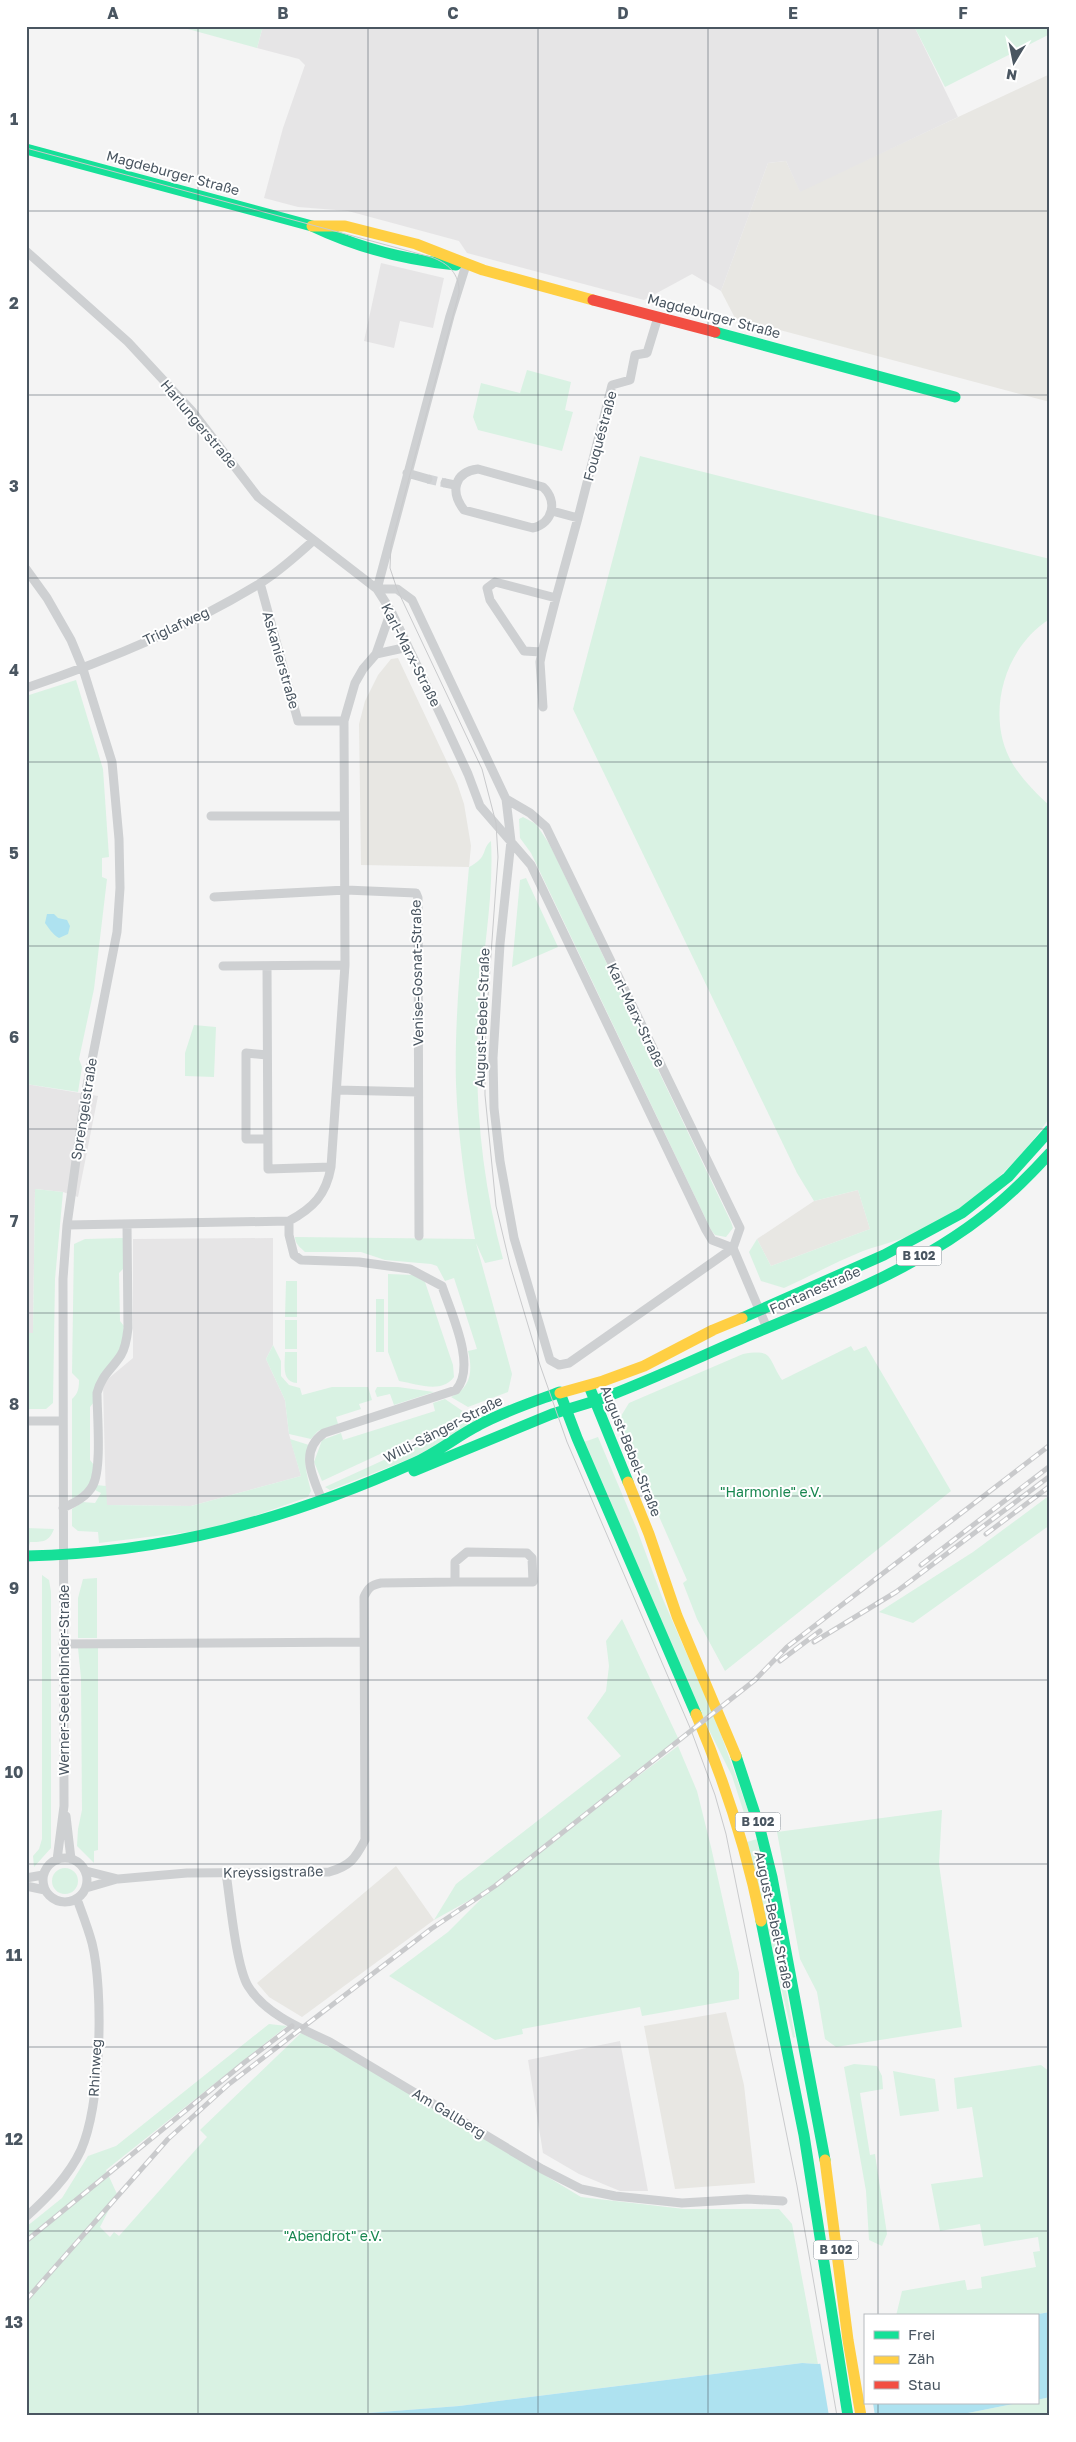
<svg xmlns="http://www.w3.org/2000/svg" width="1076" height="2442" viewBox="0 0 1076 2442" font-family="'Golos Text',sans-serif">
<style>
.commercial{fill:#e8e7e3}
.education{fill:#e6e5e6}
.green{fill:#d9f2e3}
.water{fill:#aee2f0}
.pier{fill:#f4f4f4}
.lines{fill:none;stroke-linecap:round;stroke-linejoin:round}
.street-tunnel{stroke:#d2d4d7;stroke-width:9;stroke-dasharray:9 4.5;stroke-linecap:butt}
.street{stroke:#ced0d2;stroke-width:9}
.fast{stroke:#16e098;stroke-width:11}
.slow{stroke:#ffcf43;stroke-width:11}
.jam{stroke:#f24e42;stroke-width:11}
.tram{stroke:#c9cacc;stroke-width:1}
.rail-casing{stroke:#c9cacc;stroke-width:5}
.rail{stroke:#fff;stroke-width:3;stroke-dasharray:9;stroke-linecap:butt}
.grid{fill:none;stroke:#4a5661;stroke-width:1;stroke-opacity:0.55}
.labels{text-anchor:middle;stroke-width:4;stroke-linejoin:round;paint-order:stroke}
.shield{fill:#fff;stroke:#808990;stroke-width:1}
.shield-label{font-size:12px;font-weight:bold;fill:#4a5661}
.street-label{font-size:14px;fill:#4a5661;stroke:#fff}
.park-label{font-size:14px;fill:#17864f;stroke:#fff}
.neatline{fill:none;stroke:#4a5661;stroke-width:2}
.grid-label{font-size:16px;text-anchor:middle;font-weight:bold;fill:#4a5661}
</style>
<rect width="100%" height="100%" fill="#f4f4f4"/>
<path class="commercial" d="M1050,74v328l-315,-84 -14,-27 47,-128 18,-2 14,30z
M398,658l59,125 7,21 7,42 -2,21 -108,-2 -2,-141 6,-23 13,-26 13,-16z
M858,1190l12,39 -99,37 -14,-27 57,-38z
M396,1866l38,54 -132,97 -33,-20 -12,-14z
M726,2012l18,73 11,98 -80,6 -31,-163z"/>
<path class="education" d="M263,26h651l44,91 -158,75 -14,-31 -18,2 -47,128 -29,-17 -48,26 -177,-47 -8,-12 -111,-30 -50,-4 -34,-9 19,-70 22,-63 -6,-6 -42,-11z
M381,263l63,15 -11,50 -33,-7 -6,27 -30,-7z
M26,1084l72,12 -20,101 -15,-5 -28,-3 -2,144h-7z
M273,1238v107l-7,14 19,41 4,34 12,42 -110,30 -85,-1 -3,-122 30,-25v-119z
M620,2041l28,150h-28l-41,-17 -36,-21 -15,-93z"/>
<path class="green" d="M177,26h86l-6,22z
M914,26h136v8l-105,53z
M527,370l44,12 -6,28 8,2 -11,39 -84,-21 -5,-13 8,-34 39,10z
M640,456l410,103v60c-48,29 -67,103 -34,150 9,13 22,26 34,37v311c-31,46 -70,82 -119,109 -21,12 -45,17 -68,25 -27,11 -53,25 -79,37l-23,-7 -12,-29 8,-13 14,27 99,-37 -12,-39 -44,11 -17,-28 -224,-464z
M76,680l27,89 6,88 -7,1v19l5,2 -13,110 -15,70 3,8 -4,25 -52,-8v-388z
M523,817l13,7 14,21 181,377 2,6 -7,9 -11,-2 -4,-5 -180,-377 -11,-15 -1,-19z
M491,841c3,55 -8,111 -12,166 -6,84 2,170 24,252l-18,4 -9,-20 36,131 -4,18 -40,15 -17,-10c20,-9 22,-26 17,-46l9,-2 -23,-71 -9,3 -8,-15 -6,-2 -46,-4 -24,-8h-56c-5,-5 -10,-8 -10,-15l180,2c-10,-52 -17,-103 -19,-155 -2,-70 7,-147 13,-217 20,-10 12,-18 22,-26z
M526,878l32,69 -46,20 8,-87z
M194,1025l22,2 -2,50 -29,-1v-23z
M35,1189l28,3 -8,87 -2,124 -7,6h-20v-76h7z
M123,1238l1,30 -5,5 1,48 4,5c-1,7 0,17 -4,24 -12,23 -24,21 -26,52l-4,5v53l4,5c1,18 -8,25 -22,34v-100c6,-5 7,-11 7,-19l-7,-7 2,-129 11,-5z
M388,1274l25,1 12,7 28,83 1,12c-12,17 -37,7 -55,4l-11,-29z
M286,1281h11v36h-12z
M376,1299h8v53h-8z
M285,1320h12v29h-12z
M273,1345l8,16v15l8,9 11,3 2,7 30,-8h36l4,13 -13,4 2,5 -25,8 2,7 -20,7 -7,8 -22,-5 -4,-34 -19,-41z
M851,1346l3,5 12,-5 85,145 -226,180 -28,-52 -14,-36 4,-3 -67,-152 1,-12 8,-13 114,-49c31,-5 24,3 39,26z
M285,1352h12v31c-16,-1 -12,-19 -12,-31z
M377,1387h21l36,5 -40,13 -4,-11 -13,3 -2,-6z
M445,1399l19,13v3l-142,66 -8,-19 8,-22 19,-7 2,7 92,-29 -2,-8z
M476,1413h13l-39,27 -43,20 -77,30 -5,-3 135,-62z
M598,1437l38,90 26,70 50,115 -9,6 -119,-276z
M290,1439l19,6c-7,17 -2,29 2,46l-3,6 -68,24 -35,9 -106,13 -1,-11 -20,-1 -6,-5v-17l11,-7 12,1 6,-10 -6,-3 1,-5 10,1 1,19 84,1 110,-30z
M1050,1495v30l-137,98 -34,-11 94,-60z
M26,1528l28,1c-5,13 -11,13 -24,13l-1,4h-3z
M42,1575l7,5 2,12v256l-17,19 -1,-11 6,-7 3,-10z
M97,1578v60h-19v-40l5,-19z
M622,1619l57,121 -132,105 131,-99 19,45 14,56 28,126v26l-97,17 -2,-9 -118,22 1,5 -28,6 -106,-64 59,-44 45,-45 -59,33 22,-36 165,-128 -34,-38 19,-27 3,-25 -3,-25z
M78,1648h20v202l-4,1v12l-17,-17 1,-17 4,-19 -1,-132z
M714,1715l35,98 -2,1 -3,-1 -12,-37 -27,-54z
M942,1810l-3,54 23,163 -126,20 -11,-8 -8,-47 -17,-33 -23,-127z
M757,1839l38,198 -2,1 -46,-196z
M52 1881a13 13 0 1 1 26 0a13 13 0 1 1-26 0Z
M269,2024l18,2 -181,144 11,24 -17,33 10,10 4,-5 5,4 88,-99 -7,-7 101,-97 48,24 232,140 103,12h95l13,15 26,140 -16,-1 -343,43 -130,10h-303v-189l36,-29 26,-42 28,-10z
M854,2064l23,2 5,10 1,13 -23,4 10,62 5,-1 12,80 -5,12 -13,-6 -3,-49 -22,-124z
M1041,2065l9,7v240l-24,4h-130l6,-25 63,-11 2,10 15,-2 -1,-11 55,-10 -3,-15 7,-1 -2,-14 -54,9 -4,-22 -40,7 -9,-47 52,-7 -11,-70 -15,2 -3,-31z
M893,2071l42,8 4,32 -39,5z
M1050,2397v19h-97l65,-13h19v-3z"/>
<path class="water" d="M47,914h7l4,4 9,2 3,6 -2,8 -9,4c-7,-4 -10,-10 -14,-15z
M1050,2312v85l-13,3v-84h-11z
M865,2357v46h153l-65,13h-624l130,-10 343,-43 16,1z"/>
<path class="pier" d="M864,2355l1,48h8l2,13h-46l-9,-54z"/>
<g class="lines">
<path class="street-tunnel" d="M428,479l17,4"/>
<path class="street" d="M26,251l102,91 64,69 66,86 119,92 14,22 52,109 25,54 12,32 51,59 175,365 6,10 21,8
M478,469l65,18c15,14 10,36 -10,41l-69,-18c-14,-18 -10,-38 14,-41z
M407,473l21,6
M445,483l10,2
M552,511l26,7 34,-133 18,-5 5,-25 12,-2 11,-36
M26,569l21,29 24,42 12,29 29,93 7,77 1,49 -3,44 -32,164 -18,129 -4,54 1,527 -7,54
M260,583l38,138h46
M377,589h20l15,11 94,199 5,42 -11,103 -7,114 1,50 6,53 14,77 36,122 9,5 10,-2 164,-115
M377,589l73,-273 16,-51
M542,652l14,-54
M376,654l32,-7
M26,688c80,-27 161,-60 233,-104 20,-12 37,-28 54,-43
M543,707l-3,-45 2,-10 -18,-1 -34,-51 -3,-12 8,-6 61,16 22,-80
M506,799l24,14 16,14 194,401 -7,20 34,80
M211,816h133
M214,897l132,-7 70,3 2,5 1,338
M223,966l122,-1
M267,966l1,203 63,-2
M267,1055l-21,-2v86h21
M337,1090l81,2
M289,1221v14l5,20 7,5 58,2 51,7 32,17c9,27 35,80 14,104l-132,43c-25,18 -12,43 -2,67
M67,1225l222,-4c24,-13 37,-26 42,-54l14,-202 -1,-244 11,-38 8,-14 13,-15 15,-43
M26,1421h37
M63,1508c11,-5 24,-11 30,-23 9,-18 4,-70 4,-92 4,-17 15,-24 24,-38 5,-8 6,-18 7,-27l-1,-104
M467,1552l60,1 5,5 1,24h-78v-20z
M63,1644l301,-2
M66,1816l5,43
M43 1880a22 22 0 1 1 44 0a22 22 0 1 1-44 0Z
M86,1871l32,8 69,-6 142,-1c21,-6 26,-13 36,-32l-1,-243c4,-9 7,-12 17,-14l74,-1
M226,1873c4,26 10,93 22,113 17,28 54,43 82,56l212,127 39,20 34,7 67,7 65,-4 36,2
M26,1878l17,-3
M26,1886l19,4
M86,1888l31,-9
M26,2217c21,-19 43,-41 55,-67 20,-46 23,-159 11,-207 -4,-15 -10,-30 -15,-44"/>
<path class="fast" d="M26,149l286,77c46,22 93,34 144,39
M715,332l240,65
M742,1318l142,-63 78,-42 46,-36 42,-47
M560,1393l17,45 119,276
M414,1471l138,-57 43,-13 -6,-15
M628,1482l-33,-81c52,-19 102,-43 153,-65 82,-35 169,-67 239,-123 23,-18 43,-38 63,-60
M26,1556c140,-3 260,-36 388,-93 23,-10 43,-27 65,-38 26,-14 54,-23 81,-33
M736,1756l24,73 12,48 53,283
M761,1921l43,214 44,281"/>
<path class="slow" d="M312,226h33l71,18 67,26 110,30
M560,1393l43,-12 41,-15 69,-36 29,-12
M628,1482l21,52 28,82 59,140
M696,1714c28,66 51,137 65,207
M825,2160l23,180 13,76"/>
<path class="jam" d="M593,300l122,32"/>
<path class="tram" d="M26,148l405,109c17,6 29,17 28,36l-68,252 -1,23 7,21 85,180 14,54 2,34 -13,181v57l11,111 14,59 30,100 27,77 124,288 24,65 11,39 71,352 40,230"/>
<defs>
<path id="rail" d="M986,1534l64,-48
M921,1565l129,-99
M814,1642l82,-50 154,-116
M780,1661l40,-30
M26,2241l219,-179 47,-36
M26,2300l142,-161 61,-55 202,-155 64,-43 231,-183 29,-23 32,-33 263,-202"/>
</defs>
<use href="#rail" class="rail-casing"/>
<use href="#rail" class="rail"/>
</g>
<path class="grid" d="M198,26v2390M368,26v2390M538,26v2390M708,26v2390M878,26v2290M26,211h1024M26,395h1024M26,578h1024M26,762h1024M26,946h1024M26,1129h1024M26,1313h1024M26,1496h1024M26,1680h1024M26,1864h1024M26,2047h1024M26,2231h1024M878,2403v13"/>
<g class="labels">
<g class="shield">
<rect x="896.5" y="1246.5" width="45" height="19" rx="4"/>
<rect x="735.5" y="1812.5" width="45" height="19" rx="4"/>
<rect x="813.5" y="2240.5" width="45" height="19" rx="4"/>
</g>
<g class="shield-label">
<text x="919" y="1260">B 102</text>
<text x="758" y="1826">B 102</text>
<text x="836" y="2254">B 102</text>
</g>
<g class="street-label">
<text transform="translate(173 173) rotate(15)" y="5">Magdeburger Straße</text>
<text transform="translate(714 316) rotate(15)" y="5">Magdeburger Straße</text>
<text transform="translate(199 424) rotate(50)" y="5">Harlungerstraße</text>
<text transform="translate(600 436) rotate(-75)" y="5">Fouquéstraße</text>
<text transform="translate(176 626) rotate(-25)" y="5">Triglafweg</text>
<text transform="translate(411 655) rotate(63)" y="5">Karl-Marx-Straße</text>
<text transform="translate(281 660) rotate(74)" y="5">Askanierstraße</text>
<text transform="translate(417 973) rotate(-91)" y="5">Venise-Gosnat-Straße</text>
<text transform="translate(636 1015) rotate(64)" y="5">Karl-Marx-Straße</text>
<text transform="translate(482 1018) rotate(-88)" y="5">August-Bebel-Straße</text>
<text transform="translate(84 1109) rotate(-81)" y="5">Sprengelstraße</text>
<text transform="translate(815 1290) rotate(-24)" y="5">Fontanestraße</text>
<text transform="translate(443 1429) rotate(-27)" y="5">Willi-Sänger-Straße</text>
<text transform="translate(631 1451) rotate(68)" y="5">August-Bebel-Straße</text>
<text transform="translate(64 1680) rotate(-90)" y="5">Werner-Seelenbinder-Straße</text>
<text transform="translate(273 1872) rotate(-1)" y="5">Kreyssigstraße</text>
<text transform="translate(774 1920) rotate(78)" y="5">August-Bebel-Straße</text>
<text transform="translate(95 2068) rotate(-87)" y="5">Rhinweg</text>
<text transform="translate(449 2113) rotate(31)" y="5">Am Gallberg</text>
</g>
<g class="park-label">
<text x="771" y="1497">"Harmonie" e.V.</text>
<text x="333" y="2241">"Abendrot" e.V.</text>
</g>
</g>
<rect width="1076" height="2442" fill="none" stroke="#ffffff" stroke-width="55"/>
<rect x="864" y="2314" width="175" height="90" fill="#ffffff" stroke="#b7bbc0"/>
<rect x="874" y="2331" width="25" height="8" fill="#16e098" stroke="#b7bbc0"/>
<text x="908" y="2340" font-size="15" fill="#4a5661">Frei</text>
<rect x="874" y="2356" width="25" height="8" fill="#ffcf43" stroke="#b7bbc0"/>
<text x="908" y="2364" font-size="15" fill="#4a5661">Zäh</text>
<rect x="874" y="2381" width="25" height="8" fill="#f24e42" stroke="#b7bbc0"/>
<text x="908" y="2390" font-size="15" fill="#4a5661">Stau</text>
<g transform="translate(1014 62) rotate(190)" stroke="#ffffff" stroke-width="4" paint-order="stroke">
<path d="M0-4L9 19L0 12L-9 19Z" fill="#4a5661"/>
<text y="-8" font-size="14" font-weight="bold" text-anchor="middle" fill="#4a5661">N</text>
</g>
<rect x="28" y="28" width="1020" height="2386" class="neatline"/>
<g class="grid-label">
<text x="113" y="19">A</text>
<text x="283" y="19">B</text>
<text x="453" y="19">C</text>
<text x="623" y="19">D</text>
<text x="793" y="19">E</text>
<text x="963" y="19">F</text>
<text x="14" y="125">1</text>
<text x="14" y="309">2</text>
<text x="14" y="492">3</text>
<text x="14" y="676">4</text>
<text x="14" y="859">5</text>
<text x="14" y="1043">6</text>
<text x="14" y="1227">7</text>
<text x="14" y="1410">8</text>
<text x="14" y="1594">9</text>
<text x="14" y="1778">10</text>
<text x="14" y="1961">11</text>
<text x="14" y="2145">12</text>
<text x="14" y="2328">13</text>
</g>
</svg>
